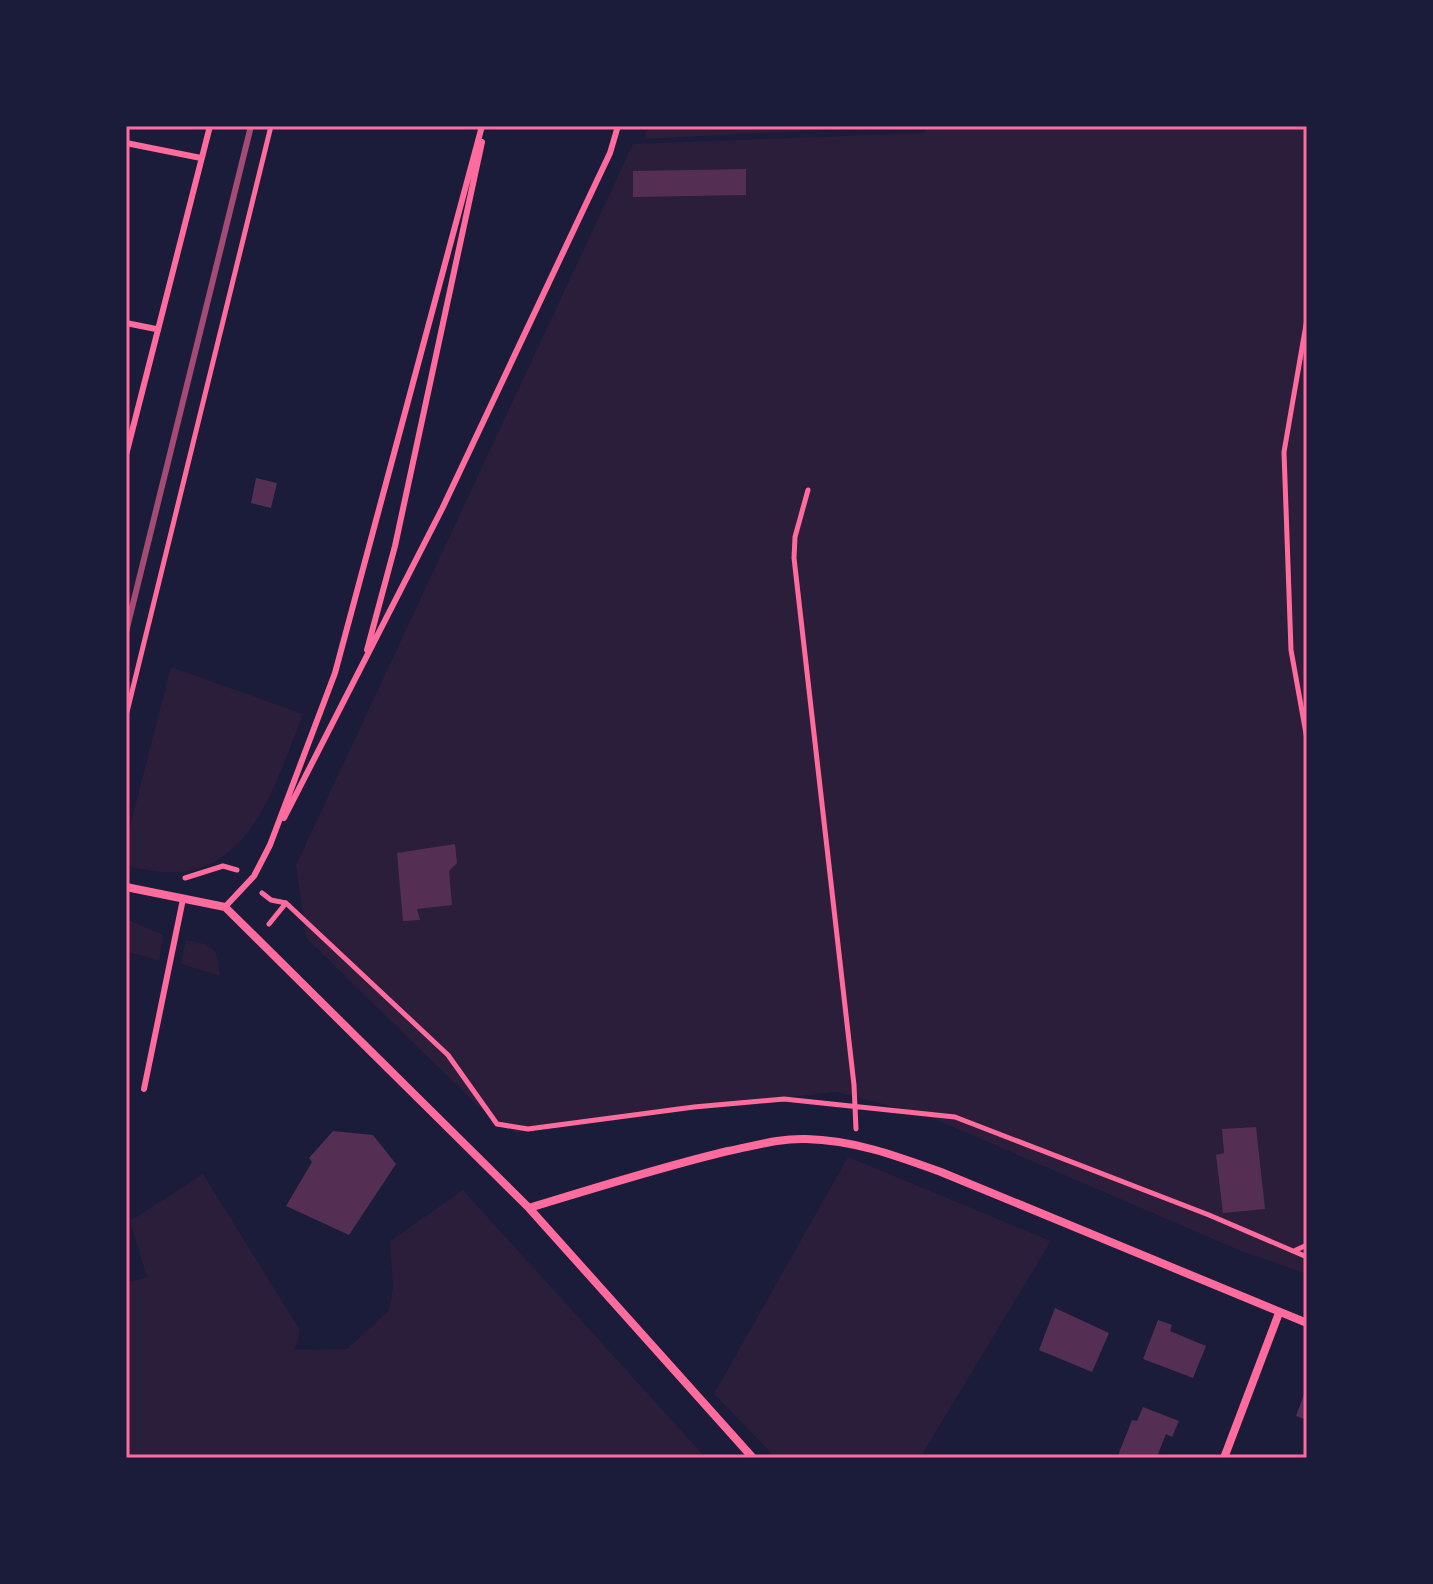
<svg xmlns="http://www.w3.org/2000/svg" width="1433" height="1584" viewBox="0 0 1433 1584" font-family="Karla,sans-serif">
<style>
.green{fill:#2a1e3b}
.building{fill:#542f53}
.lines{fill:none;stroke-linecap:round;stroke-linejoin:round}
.path{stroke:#ff6b9d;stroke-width:5}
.service{stroke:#ff6b9d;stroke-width:6}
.minor{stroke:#ff6b9d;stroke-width:8}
.rail{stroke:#a44b75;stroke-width:6}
.neatline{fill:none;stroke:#ff6b9d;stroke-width:3}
</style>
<rect width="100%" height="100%" fill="#1b1b3a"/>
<path class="green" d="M648,126h248l-252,13z
M927,126h380v1148l-66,-23 -316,-136 -89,-23 -266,29 -54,12 -37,-26 -173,-169 -10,-73 337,-721 291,-11z
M171,667l132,47c-33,85 -61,187 -177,151v-23z
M126,919l37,16 -4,26 -33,-10z
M186,940l18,4 12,8 4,24 -39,-12z
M848,1157l203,84 -131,217h-144l-62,-64z
M203,1174l97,156 -5,20 52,-1 42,-39 4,-22 -3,-47 73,-51 243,268h-580v-175l21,-6 -17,-56z"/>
<path class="building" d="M746,169v26l-113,2v-26z
M256,478l21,5 -6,25 -20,-5z
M455,844l2,19 -8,8 3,34 -35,4 3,11 -17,1 -6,-68z
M1256,1127l9,82 -42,4 -7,-58 8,-2 -2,-24z
M333,1131l40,4 23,29 -47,71 -63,-29 26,-44 -3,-4z
M1055,1308l54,25 -17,39 -53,-22z
M1158,1320l14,5 -2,6 36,15 -13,32 -50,-19z
M1307,1386v34l-11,-4z
M1143,1407l36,14 -7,16 -6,-3 -8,20 7,4h-48l15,-38 5,1z"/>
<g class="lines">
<path class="path" d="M1307,319l-23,133 7,198 16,89
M808,490l-13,47 -1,21 60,527 2,44
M126,716l145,-590
M185,878l38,-12 14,4
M262,893l9,7 15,3 162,152 49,69 31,5 166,-22 90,-8 171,18 254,98 98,42
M269,924l17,-21
M1296,1250l11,-5"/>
<path class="service" d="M126,143l75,15
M126,323l30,6
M126,455l84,-329
M367,650l28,-104 87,-404
M284,818l158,-309 168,-356 8,-27
M225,907l29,-31 16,-31 65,-172 147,-547
M144,1089l39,-190"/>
<path class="minor" d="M126,887l99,20 304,301 224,250
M529,1208c66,-20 132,-41 199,-57 26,-5 52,-13 78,-12 48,1 91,17 135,33l366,151
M1224,1458l55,-145"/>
<path class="rail" d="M126,632l125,-506"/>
</g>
<rect width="1433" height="1584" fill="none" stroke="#1b1b3a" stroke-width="256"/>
<rect x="128" y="128" width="1177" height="1328" class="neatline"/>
</svg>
